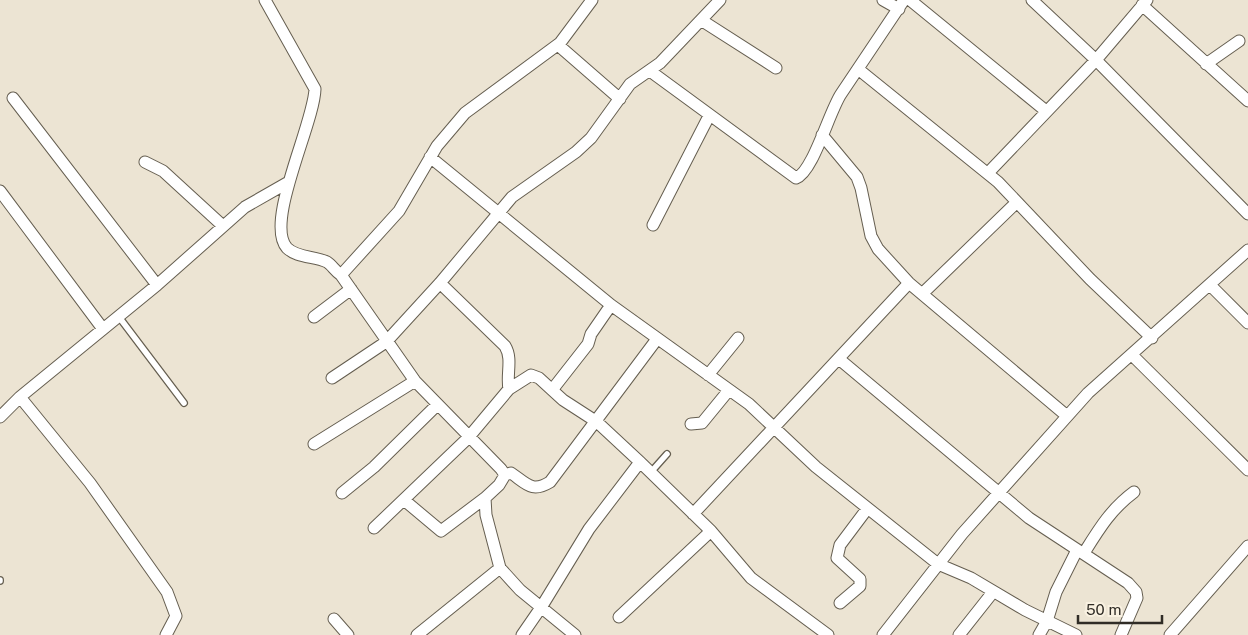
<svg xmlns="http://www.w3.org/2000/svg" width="1248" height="635" viewBox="0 0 1248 635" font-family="'Public Sans',sans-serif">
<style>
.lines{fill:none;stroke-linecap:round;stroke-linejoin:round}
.service-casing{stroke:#655e50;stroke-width:8}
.minor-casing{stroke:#655e50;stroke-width:13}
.service{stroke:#fff;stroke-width:5.5}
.minor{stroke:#fff;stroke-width:11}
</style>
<rect width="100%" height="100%" fill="#ece4d3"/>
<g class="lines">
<defs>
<path id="service" d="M119,317l65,86
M651,472l16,-18
M0,580v1"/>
<path id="minor" d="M265,0l50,89c-1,35 -51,134 -28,159 10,10 28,8 40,14 5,3 8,9 14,13l74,106 86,88 4,6 -6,10 -14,13 1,17 14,53 20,22 55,45
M883,0l16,9
M910,0l136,111
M1032,0l64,60 152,154
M1142,5l106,96
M701,20l75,48
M558,45l62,54
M1206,64l33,-23
M858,69l140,113 92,97 62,59
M650,71l146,107c17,-6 33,-66 45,-84l63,-94
M13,98l144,187
M822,135l35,42 4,11 10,48 7,13 31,34 158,133
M430,157l181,148 138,99 67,63 122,97 33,14 54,32 51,25
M145,162l18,9 60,55
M988,173l108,-113 51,-60
M0,191l103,138
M653,225l56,-109
M341,275l58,-64 38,-65 28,-33 95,-70 32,-43
M440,283l65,63c8,13 1,29 4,43
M1210,285l38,38
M923,293l94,-91
M314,317l37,-28
M1132,355l116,115
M839,359l190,159 99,65 8,9 1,6 -16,37
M708,375l30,-37
M332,378l54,-36 54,-59 72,-86 64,-45 15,-14 39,-54 30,-21 60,-63
M552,390l36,-46 3,-10 20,-29
M20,397l70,86 77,109 9,24 -10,19
M0,417l20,-20 137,-112 88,-78 42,-24
M691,424l11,-1 27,-33
M314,444l101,-63
M505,475l6,-2c16,11 21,20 39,9l107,-143
M342,493l32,-26 63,-62
M404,500l37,31 44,-33
M693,514l216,-231
M374,528l94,-90 41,-49 22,-14 8,3 24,22 34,22 43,40 71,69 40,47 77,57
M1084,553c15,-24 27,-44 50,-61
M840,603l20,-17v-7l-23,-21 3,-13 27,-36
M619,617l92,-86
M334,619l14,16
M417,635l83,-67
M522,635l20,-29 47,-77 51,-67
M883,635l79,-101 126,-141 160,-143
M959,635l34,-43
M1039,635l8,-14 9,-29 21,-42
M1170,635l78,-89"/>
</defs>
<use href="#service" class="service-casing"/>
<use href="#minor" class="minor-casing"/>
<use href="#service" class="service"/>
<use href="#minor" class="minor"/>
</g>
<path d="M1078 615v8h84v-8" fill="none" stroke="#302c26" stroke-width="2.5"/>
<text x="1086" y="615" font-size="15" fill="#302c26" stroke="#f9f1e1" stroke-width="4" paint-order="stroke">50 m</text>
</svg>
